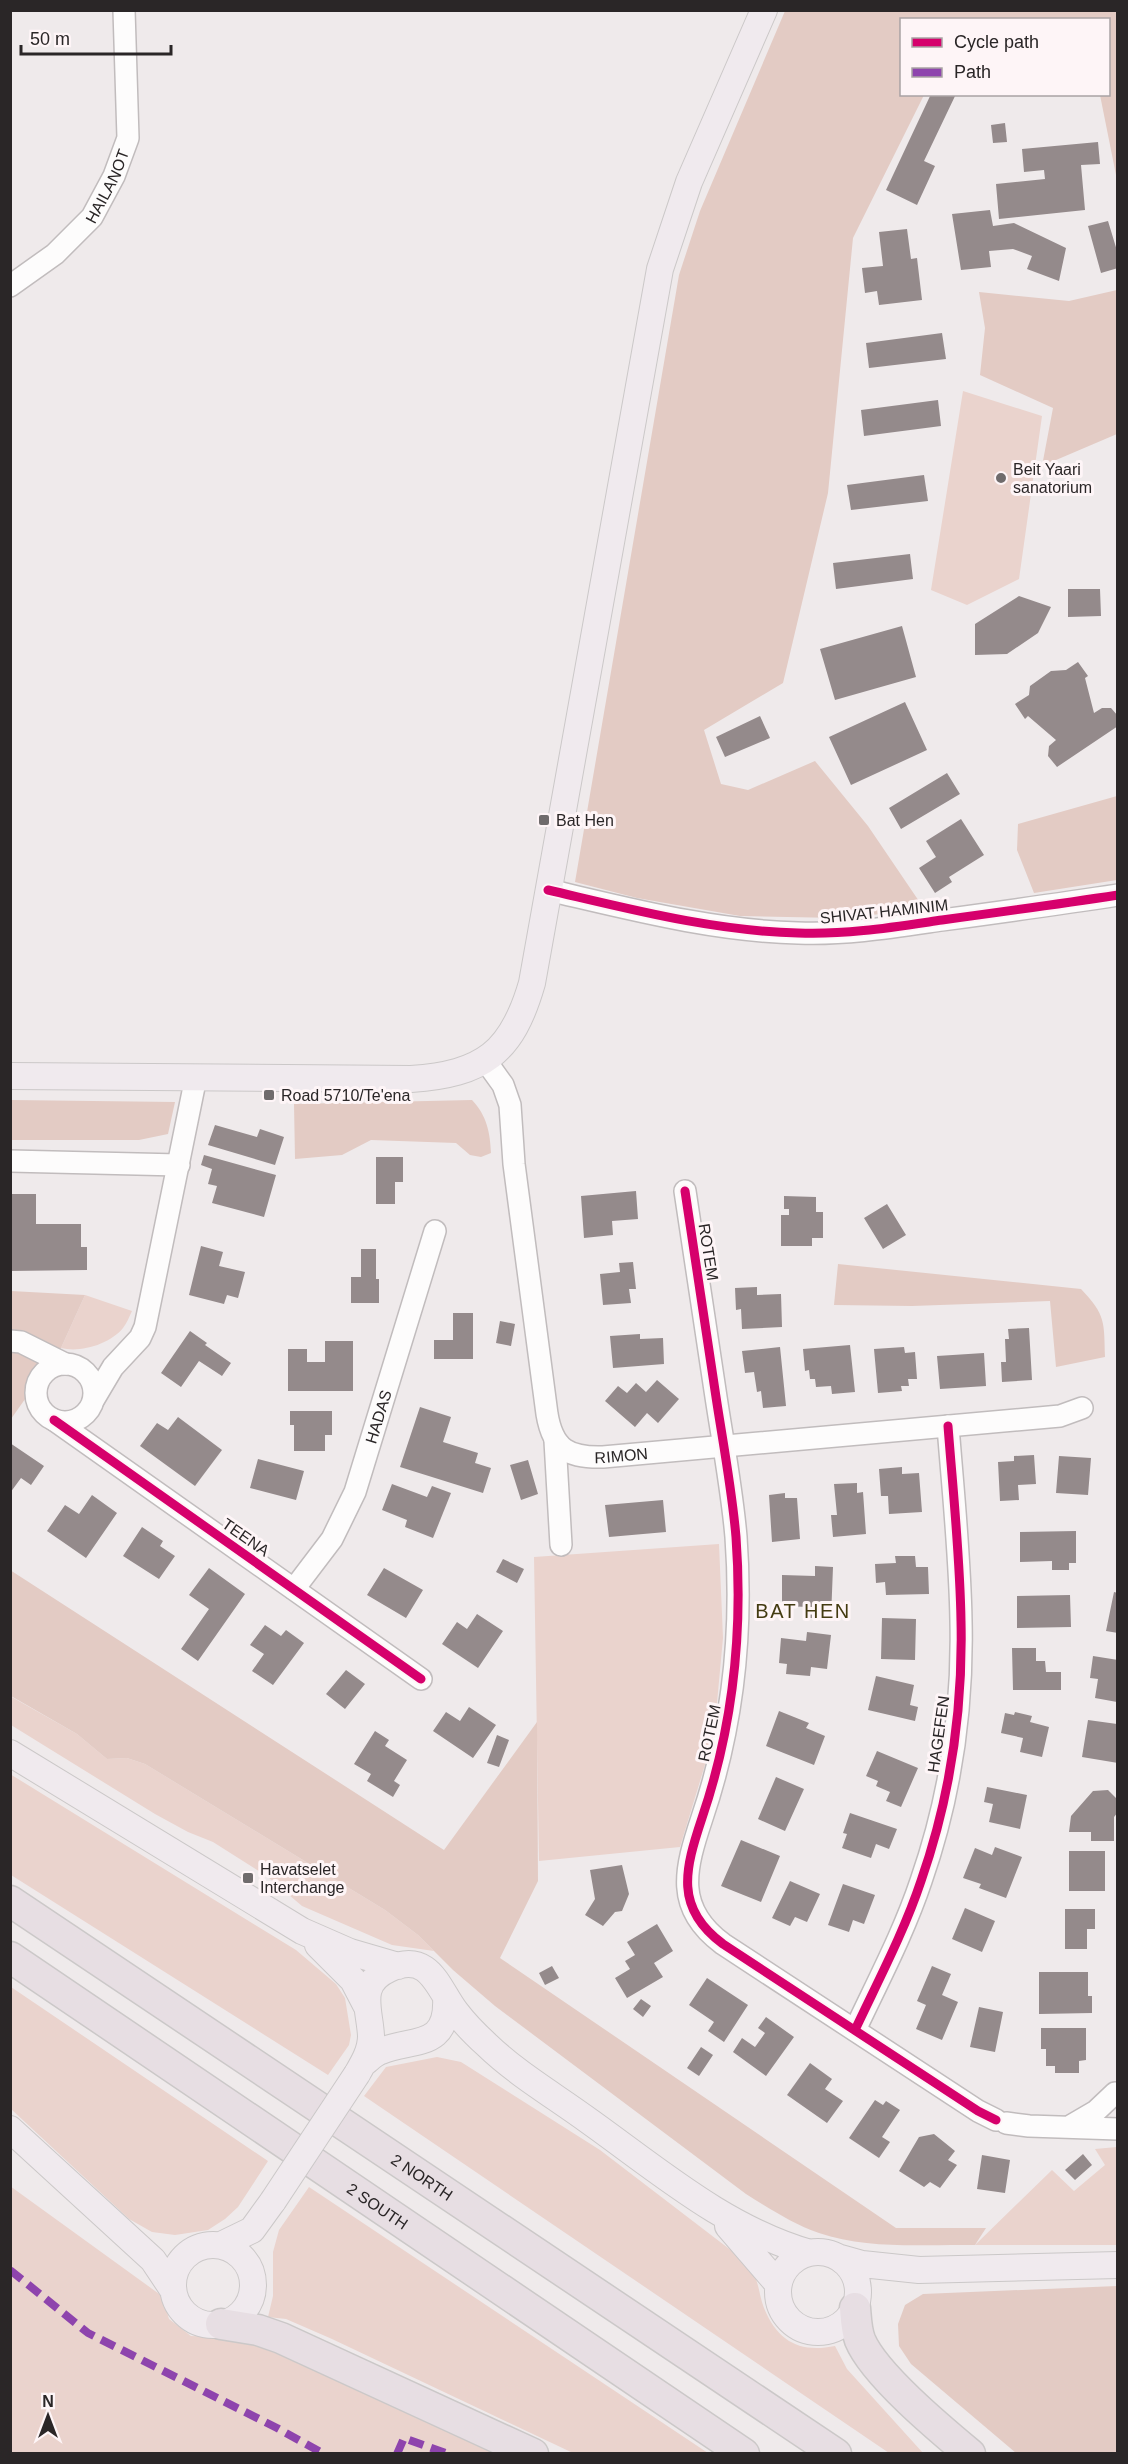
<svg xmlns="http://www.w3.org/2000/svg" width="1128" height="2464" viewBox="0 0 1128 2464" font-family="Arial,sans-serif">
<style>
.green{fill:#ead3cd}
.forest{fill:#e3cbc4}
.building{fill:#948a8b}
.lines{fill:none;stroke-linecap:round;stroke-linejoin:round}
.minor-casing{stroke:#c1bcbd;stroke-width:24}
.major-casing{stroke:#cbc8c8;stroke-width:28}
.highway-casing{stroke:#cbc8c8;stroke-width:33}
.minor{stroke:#fdfcfc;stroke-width:21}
.major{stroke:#f0eaee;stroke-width:26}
.highway{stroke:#e7dee3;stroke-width:30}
.major-bridge-casing{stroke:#cbc8c8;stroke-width:28;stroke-linecap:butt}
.major-bridge{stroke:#f0eaee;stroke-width:26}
.quiet{stroke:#8e44ad;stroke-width:8;stroke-dasharray:15 8;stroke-linecap:butt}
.cycleway-casing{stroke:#fef5f7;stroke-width:13}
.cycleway{stroke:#d6006c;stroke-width:9}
.poi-dot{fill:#6f6b6c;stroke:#fef5f7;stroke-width:2}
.labels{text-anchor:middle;stroke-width:6;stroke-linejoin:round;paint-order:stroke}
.street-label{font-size:16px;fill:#2a2627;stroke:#fef5f7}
.poi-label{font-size:16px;fill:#2a2627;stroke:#fef5f7;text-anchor:start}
.quarter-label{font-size:20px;letter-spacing:1.5px;fill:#433b11;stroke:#fef5f7}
</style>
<rect width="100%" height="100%" fill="#efeaeb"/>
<path class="green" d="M963,391l79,25 -23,163 -52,26 -36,-15z
M85,1295l47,16c-3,6 -5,12 -9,17 -13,16 -42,25 -62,20z
M719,1544l4,94 -9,97 -34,112 -141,14 -5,-304z
M10,1696l67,38 30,25 20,-1 18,6 240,146 33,25 16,16 -42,-6 -90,-39 -34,-29 -55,-35 -25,-10 -33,-18 -144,-89z
M10,1774l286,176 40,34 9,14 6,37 -2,10 -21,30 -317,-200z
M11,1987l257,174 -30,46 -13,12 -17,11 -33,5 -23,-3 -23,-13 -118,-110z
M437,2057l24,5 139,88 145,111c15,17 12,28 19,47 14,34 36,45 71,38l12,23 76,84h-34l-525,-357 22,-29z
M1117,2147v98h-142l77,-75 22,21 31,-26 -10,-16z
M10,2186l152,110 7,23 22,17 54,2 277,115h-511z
M309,2187l399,266h-135l-241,-114 -46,-20 -18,-2 5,-21v-44l6,-22z"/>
<path class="forest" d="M785,11h332v169l-17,-85 8,-1v-74h-206v74l22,1 -71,143 -25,255 -45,190 -79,47 17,54 27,6 67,-29 53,65 57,84 -87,8 -98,-2 -103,-18 -62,-16 104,-607 21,-64z
M1117,290v144l-75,32 11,-58 -73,-33 5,-47 -6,-36 90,9z
M1117,796v84l-83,13 -17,-43 1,-26z
M11,1100l164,2 -7,32 -29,6h-128z
M472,1100c15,16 18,32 19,53l-10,4 -11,-2 -14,-12 -85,-3 -29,15 -47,4 -1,-55z
M838,1264l243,25c25,26 23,33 24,68l-49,10 -6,-66 -138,5 -78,-1z
M11,1291l74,4 -24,53 -50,71z
M10,1570l434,280 93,-128 1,159 -38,77 396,270h90l-11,17c-50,-1 -107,5 -156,-12 -26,-9 -49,-24 -73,-39l-251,-188 -42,-36 -35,-35 -33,-25 -240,-146 -18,-6 -20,1 -30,-25 -66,-38z
M1117,2286v167h-101l-105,-89 -12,-18 -1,-22 7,-19 18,-11z"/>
<path class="building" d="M931,94h25l-32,67 11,5 -18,39 -31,-15z
M1005,123l2,19 -14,1 -2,-18z
M1098,142l2,22 -19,1 4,45 -86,9 -3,-35 49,-5 -1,-9 -20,2 -2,-23z
M990,210l3,16 21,-3 52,25 -7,33 -32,-12 5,-13 -19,-7 -24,2 2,16 -30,3 -9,-56z
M1108,221l10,33v14l-17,5 -13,-47z
M907,229l4,30 6,-1 5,42 -43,5 -2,-14 -12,2 -3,-25 21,-2 -4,-34z
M942,333l4,26 -77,9 -3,-25z
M938,400l3,26 -77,10 -3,-26z
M924,475l4,26 -77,9 -4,-25z
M910,554l3,25 -77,10 -3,-26z
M1068,589h32l1,27 -33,1z
M1019,596l32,11 -13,26 -31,21 -32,1v-31z
M902,626l14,51 -81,23 -15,-51z
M1078,662l10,14 -3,2 9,35 8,-5h9l7,8v10l-61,41 -9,-11 1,-10 7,-6 -28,-24 -3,3 -10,-15 14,-9 1,-9 21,-15 15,-1z
M905,702l22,48 -76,35 -22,-48z
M760,716l10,22 -45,19 -9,-20z
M947,773l13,21 -59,35 -12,-21z
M961,819l23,36 -35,22 3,5 -17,11 -16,-25 17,-11 -10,-16z
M215,1125l42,12 3,-8 24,8 -9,28 -67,-20z
M204,1155l72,20 -12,42 -52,-14 5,-17 -9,-2 4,-15 -11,-4z
M376,1157h27v25h-8v22h-19z
M636,1191l2,28 -26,2 1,14 -29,3 -3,-42z
M10,1194h26v30h45v23h6v23l-77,1z
M784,1196l32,1v15h7v26h-11v8h-31v-31h8v-6h-5z
M887,1204l19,31 -23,14 -19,-31z
M201,1246l22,6 -4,14 26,6 -7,26 -11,-3 -3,9 -35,-9z
M361,1249h15v30h3v24h-28v-26h10z
M633,1262l3,27h-7l2,14 -28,2 -3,-31 20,-2 -1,-9z
M757,1287v8l24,-1 1,33 -40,2 -1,-20 -5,1 -1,-22z
M453,1313h20v46h-39v-19h19z
M500,1321l15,3 -4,22 -15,-3z
M1029,1328l3,52 -30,2 -1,-20h5l-1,-23h4l-1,-10z
M190,1331l17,12 -2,2 26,18 -9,13 -23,-15 -18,26 -20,-14z
M640,1334v5l23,-1 1,26 -51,4 -3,-32z
M325,1341h28v50h-65v-42h19v13h18z
M850,1345l5,47 -23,2 -1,-8 -15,1 -1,-8h-5l-1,-9 -4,1 -2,-22z
M780,1347l6,59 -23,2 -2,-17 -4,1 -3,-20 -9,1 -3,-22z
M904,1347l1,6 10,-1 2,27h-9l1,7h-8l1,5 -24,2 -4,-44z
M984,1353l2,33 -46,3 -3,-33z
M657,1380l22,19 -21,24 -11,-10 -12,14 -30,-26 13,-15 9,7 9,-10 10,9z
M420,1407l31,10 -8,25 35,11 -3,10 16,5 -8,25 -83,-26z
M290,1411h42v24h-7v16h-31v-26h-4z
M178,1417l44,33 -27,36 -55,-40 17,-23 11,7z
M10,1443l34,23 -13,19 -10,-7 -11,15z
M1034,1455l2,29 -18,1 1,15 -19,1 -2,-39 16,-1v-5z
M1059,1456l32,2 -3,37 -32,-2z
M258,1459l46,12 -8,29 -46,-12z
M528,1460l10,34 -17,6 -11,-35z
M902,1467v7l17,-1 3,39 -33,2 -1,-18h-7l-2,-27z
M857,1483v10l6,-1 3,42 -33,3 -2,-22h6l-3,-31z
M392,1484l35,13 5,-11 19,7 -18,45 -28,-11 2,-7 -25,-10z
M785,1493v5h12l3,41 -28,3 -3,-47z
M92,1495l25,18 -31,45 -39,-27 18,-26 14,9z
M663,1500l3,32 -57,5 -4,-32z
M142,1527l21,14 -3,5 15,10 -16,23 -36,-23z
M1076,1531v32h-7v7h-17v-9l-32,1v-30z
M895,1556h20l1,11h12l1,27 -43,1 -1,-13 -9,1 -1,-19 21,-1z
M503,1559l21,10 -7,14 -21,-11z
M815,1566l18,1 -2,51h-23l1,-11 -27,-1v-31l33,1z
M209,1568l36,26 -47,67 -17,-12 28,-40 -20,-14z
M384,1568l39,22 -17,28 -39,-23z
M1114,1592l4,1v40l-12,-2z
M1070,1595l1,32 -54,1v-32z
M477,1614l26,17 -25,37 -36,-24 15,-22 10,7z
M882,1618l34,1 -1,41 -34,-1z
M265,1625l16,11 5,-6 18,13 -31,42 -21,-14 12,-17 -14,-9z
M807,1632l24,3 -4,34 -16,-2 -1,9 -24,-2 1,-10 -8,-1 2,-25 25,3z
M1012,1648h24v13h9l1,11h15v18h-48z
M1093,1656l25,4 -1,42 -22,-4 3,-19 -8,-1z
M346,1670l19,14 -20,25 -19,-15z
M876,1676l38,9 -4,20 8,2 -3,14 -47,-11z
M469,1707l27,18 -23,33 -40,-27 13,-19 14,9z
M779,1711l30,12 -3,5 19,8 -11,29 -48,-19z
M1015,1712l17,4 -2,6 19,5 -7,30 -22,-5 3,-14 -22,-5 4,-20 9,2z
M1088,1720l29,4 1,39 -36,-6z
M375,1731l14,9 -4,6 22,14 -13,21 6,4 -7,12 -26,-16 4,-7 -17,-10z
M497,1735l12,5 -10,27 -12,-4z
M877,1751l41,17 -17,39 -15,-6 4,-9 -14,-6 2,-5 -12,-5z
M776,1777l28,12 -19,42 -27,-12z
M987,1787l40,8 -7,34 -31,-7 4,-18 -9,-2z
M1108,1790l10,10v12l-4,5v24h-23v-9h-22l2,-16 22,-25z
M850,1813l47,16 -8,20 -13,-5 -5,14 -29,-10 5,-14 -4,-1z
M741,1840l39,16 -19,46 -40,-16z
M995,1847l27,10 -16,41 -27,-10 2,-4 -18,-6 12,-30 17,7z
M1069,1851h36v40h-36z
M622,1865l7,29 -7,17 -7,1 -12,14 -18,-11 10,-16 -5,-29z
M790,1881l30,13 -13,28 -12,-5 -5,9 -18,-8z
M843,1884l32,11 -11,29 -11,-4 -4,12 -21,-7z
M965,1908l30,13 -13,31 -30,-13z
M1065,1909h30v20h-8v20h-22z
M657,1924l16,27 -19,12 9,14 -36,21 -12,-20 15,-9 -5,-8 10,-6 -8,-13z
M552,1966l7,12 -14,7 -6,-12z
M932,1966l19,8 -9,21 16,7 -16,38 -26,-11 10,-24 -9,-4z
M1039,1972h49v24h4v17l-53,1z
M707,1978l41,27 -24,37 -16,-11 6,-9 -25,-17z
M641,1999l10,7 -8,11 -10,-8z
M979,2007l24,5 -8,40 -25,-5z
M766,2017l28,20 -28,39 -33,-24 9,-14 13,9 10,-14 -7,-5z
M1041,2028h45v32l-7,1v12h-24v-7h-9v-17h-5z
M701,2047l12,8 -14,21 -12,-8z
M810,2063l22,16 -7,10 18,12 -16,22 -40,-28z
M875,2100l8,5 3,-4 14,9 -18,27 8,5 -11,16 -30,-20z
M934,2134l21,17 -7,9 9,5 -17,23 -10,-6 -6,5 -25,-16 20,-34z
M1083,2154l9,11 -17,15 -10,-10z
M982,2155l28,5 -5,33 -28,-4z"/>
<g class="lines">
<defs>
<g id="minor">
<path id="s1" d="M10,286l45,-32 37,-37 22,-41 14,-38 -4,-128"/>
<path d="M548,890c82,19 165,41 250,43 48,2 96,-6 144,-13 59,-8 117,-16 176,-25"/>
<path id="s2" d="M485,1060l18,25 7,20 4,59 33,250c6,36 22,44 56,43l457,-41 22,-8"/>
<path d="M10,1161l169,4"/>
<path d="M685,1191c10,69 21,137 31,206 7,46 16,93 20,140 7,96 -3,190 -34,281 -17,51 -28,90 21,126l255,167 18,9"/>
<path d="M10,1341l11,1 44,22"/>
<circle cx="65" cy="1393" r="29"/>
<path d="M94,1399l19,-32 27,-29 5,-11 51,-250"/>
<path d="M54,1420l367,259"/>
<path d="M555,1441l6,104"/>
<path id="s3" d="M294,1589l38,-50 23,-47 80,-261"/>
<path d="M855,2030c23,-49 49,-98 66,-149 29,-83 42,-173 40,-260 -1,-65 -8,-130 -13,-195"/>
<path d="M1006,2123l23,3 89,3"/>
<path d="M1072,2125l24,-14 19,-18"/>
</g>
<path id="major" d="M10,1076l401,3c72,-5 101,-26 121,-96l128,-714 29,-87 75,-172
M10,1753l292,178 48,21 48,14
M318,1945l35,35 13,25
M365,2062c5,-4 10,-9 16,-11 31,-13 68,-1 65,-54
M357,2074c7,-12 14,-24 14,-38 -1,-26 -15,-52 18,-67 41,-19 49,20 67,43 9,12 20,23 31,33 30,29 68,51 102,76 70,50 137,108 221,132
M10,2129l143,131 20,30
M728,2226l50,58
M221,2245l31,-15 21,-29
M173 2285a40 40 0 1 1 80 0a40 40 0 1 1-80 0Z
M778 2292a40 40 0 1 1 80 0a40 40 0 1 1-80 0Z
M837,2257l25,7 57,6 199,-5"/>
<g id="highway">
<path id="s4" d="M10,1901l826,553"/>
<path id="s5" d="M10,1957l734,497"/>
<path d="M855,2308c1,11 1,21 5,32 14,34 80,89 110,114"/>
<path d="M221,2324l37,6 23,8 252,116"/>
</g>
</defs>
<use href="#minor" class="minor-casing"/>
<use href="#major" class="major-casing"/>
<use href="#highway" class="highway-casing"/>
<use href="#minor" class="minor"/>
<use href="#major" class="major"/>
<use href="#highway" class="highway"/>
<defs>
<path id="major-bridge" d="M273,2201l84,-127"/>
</defs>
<use href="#major-bridge" class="major-bridge-casing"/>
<use href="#major-bridge" class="major-bridge"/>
<path class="quiet" d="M10,2270l78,63 189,95 47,26
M397,2454l7,-16 44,16"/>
<defs>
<path id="cycleway" d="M548,890c82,19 165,41 250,43 48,2 96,-6 144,-13 59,-8 117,-16 176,-25
M685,1191c10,69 21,137 31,206 7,46 16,93 20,140 7,96 -3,190 -34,281 -17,51 -28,90 21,126l255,167 18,9
M54,1420l367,259
M855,2030c23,-49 49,-98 66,-149 29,-83 42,-173 40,-260 -1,-65 -8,-130 -13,-195"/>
</defs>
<use href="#cycleway" class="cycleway-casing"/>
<use href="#cycleway" class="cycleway"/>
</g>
<g class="poi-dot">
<circle cx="1001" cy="478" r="6"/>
<rect x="538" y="814" width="12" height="12" rx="3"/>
<rect x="263" y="1089" width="12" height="12" rx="3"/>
<rect x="242" y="1872" width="12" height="12" rx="3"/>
</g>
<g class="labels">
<g class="street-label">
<text dy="6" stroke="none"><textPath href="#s1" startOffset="142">HAILANOT</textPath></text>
<text transform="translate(884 911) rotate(-6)" y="6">SHIVAT HAMINIM</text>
<text transform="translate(709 1252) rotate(81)" y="6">ROTEM</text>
<text dy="6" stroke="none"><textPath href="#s3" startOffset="194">HADAS</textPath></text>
<text dy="6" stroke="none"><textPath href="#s2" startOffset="462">RIMON</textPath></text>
<text transform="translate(246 1537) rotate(35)" y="6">TEENA</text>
<text transform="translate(709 1733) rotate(-78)" y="6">ROTEM</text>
<text transform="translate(938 1734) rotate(-82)" y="6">HAGEFEN</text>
<text dy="6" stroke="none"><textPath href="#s4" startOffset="496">2 NORTH</textPath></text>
<text dy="6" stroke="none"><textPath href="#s5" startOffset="444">2 SOUTH</textPath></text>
</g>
<g class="poi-label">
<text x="1013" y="475">Beit Yaari<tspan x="1013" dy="18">sanatorium</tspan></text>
<text x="556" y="826">Bat Hen</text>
<text x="281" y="1101">Road 5710/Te'ena</text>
<text x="260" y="1875">Havatselet<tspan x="260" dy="18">Interchange</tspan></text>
</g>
<g class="quarter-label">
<text x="803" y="1618">BAT HEN</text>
</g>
</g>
<rect width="1128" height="2464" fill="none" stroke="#2a2627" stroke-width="24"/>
<rect x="900" y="18" width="210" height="78" fill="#fef5f7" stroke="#a9a2a4" stroke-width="1.5"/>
<rect x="912" y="38" width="30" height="9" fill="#d6006c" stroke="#a9a2a4" stroke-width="1.5"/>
<text x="954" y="48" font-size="18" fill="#2a2627">Cycle path</text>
<rect x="912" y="68" width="30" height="9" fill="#8e44ad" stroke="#a9a2a4" stroke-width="1.5"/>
<text x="954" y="78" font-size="18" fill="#2a2627">Path</text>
<g transform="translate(48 2416)" stroke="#fef5f7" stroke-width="4.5" paint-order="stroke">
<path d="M0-4.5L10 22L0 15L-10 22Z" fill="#2a2627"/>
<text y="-9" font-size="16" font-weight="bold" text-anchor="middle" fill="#2a2627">N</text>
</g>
<path d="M21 45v9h150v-9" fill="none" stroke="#2a2627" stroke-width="3"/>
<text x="30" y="45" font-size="18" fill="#2a2627" stroke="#fef5f7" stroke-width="4.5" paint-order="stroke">50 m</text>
</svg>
